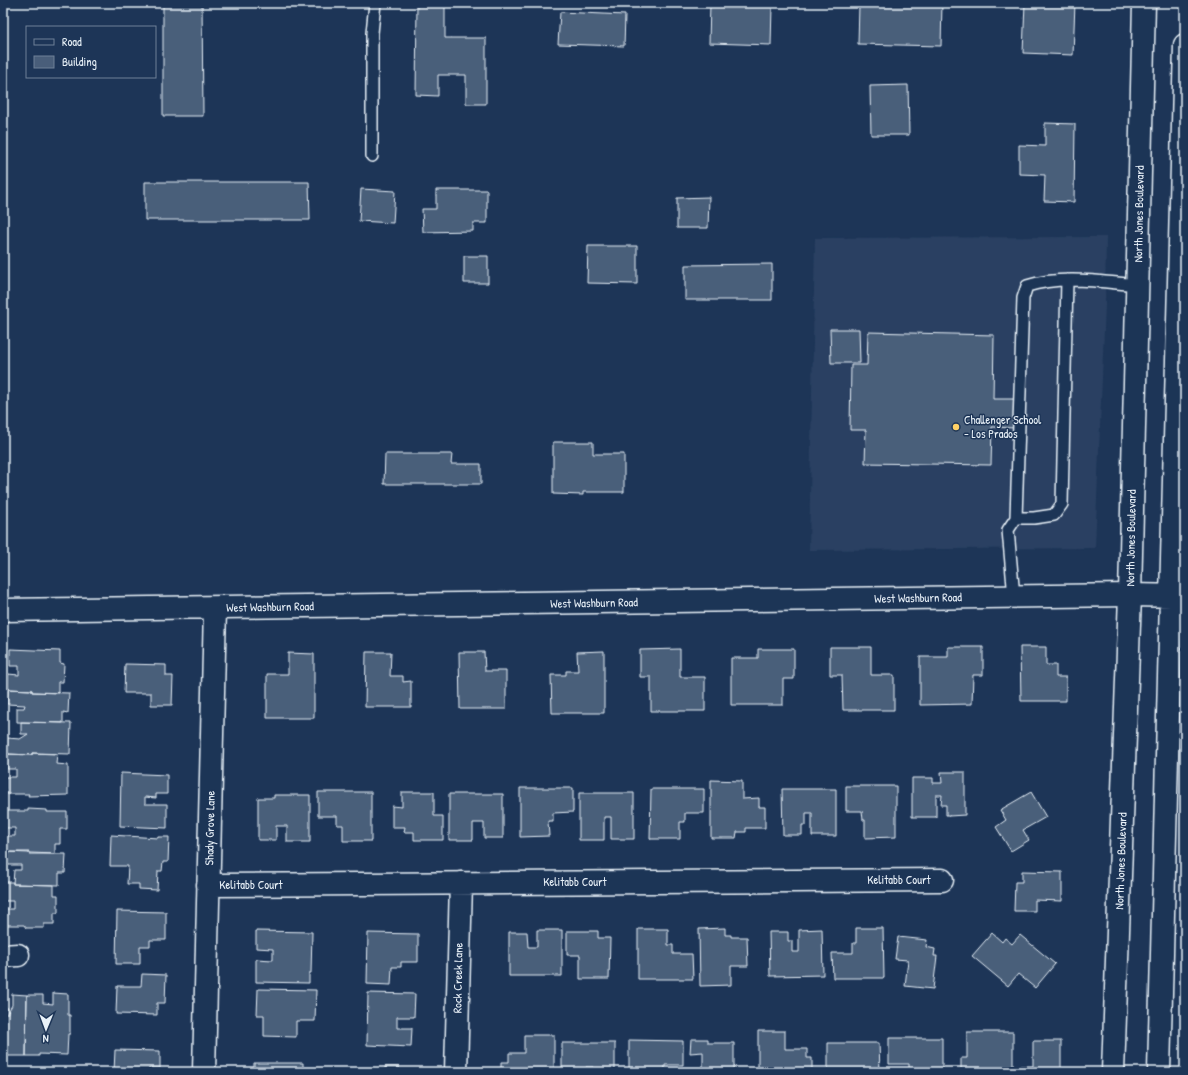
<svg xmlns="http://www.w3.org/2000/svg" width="1188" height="1075" viewBox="0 0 1188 1075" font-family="'Patrick Hand',sans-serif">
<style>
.built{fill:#2a4162}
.building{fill:#495e7a;stroke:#e8f1f8}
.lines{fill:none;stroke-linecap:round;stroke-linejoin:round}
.lane-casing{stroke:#e8f1f8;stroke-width:14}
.street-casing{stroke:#e8f1f8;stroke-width:25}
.secondary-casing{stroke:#e8f1f8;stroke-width:25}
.lane{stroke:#1d3557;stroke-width:11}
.street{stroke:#1d3557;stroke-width:22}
.secondary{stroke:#1d3557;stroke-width:22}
.poi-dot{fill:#ffd166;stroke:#1d3557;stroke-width:1.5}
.labels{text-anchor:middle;stroke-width:3;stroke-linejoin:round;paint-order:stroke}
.street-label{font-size:12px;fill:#e8f1f8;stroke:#1d3557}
.poi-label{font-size:12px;fill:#e8f1f8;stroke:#1d3557;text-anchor:start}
</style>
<rect width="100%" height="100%" fill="#1d3557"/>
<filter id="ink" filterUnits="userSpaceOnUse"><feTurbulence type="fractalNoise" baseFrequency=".025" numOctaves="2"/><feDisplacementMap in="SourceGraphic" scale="8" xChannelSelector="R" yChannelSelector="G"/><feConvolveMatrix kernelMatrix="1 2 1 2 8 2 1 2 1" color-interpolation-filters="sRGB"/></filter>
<g filter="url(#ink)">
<path class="built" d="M1106,237l-1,68 -10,243 -286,2 6,-312z"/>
<path class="building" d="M163,3h39l1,113h-40z
M417,3h28v35h41v66h-20v-29h-28v21l-22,-1z
M869,3h73l-1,43 -83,-2 1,-39h10z
M1025,3h50l-2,52 -50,-2z
M710,4l62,2 -1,39 -62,-2z
M560,12l65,3 -1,31 -66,-2z
M908,85l1,50h-38l-1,-49z
M1045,123l30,1 -1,78 -30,-1 1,-26 -26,-1v-29l26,1z
M145,182h164l1,38h-165z
M361,189l34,2 -2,32 -34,-2z
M436,190h51v33h-14v8l-50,1 -1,-23h14z
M709,197l-1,31h-31v-30z
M588,246h49v38l-50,-1z
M464,256h24v27h-24z
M772,264v36h-87v-35z
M830,329h29l1,34h-29z
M868,332l126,3 -1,64h22v29l-23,-1 -1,38 -126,-2 1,-33h-16l1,-65h16z
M553,442h40v12h31v38h-41v3l-30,-1z
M385,454h67l-1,10h30v20h-97z
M830,647h41v28h23v35h-51l-1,-35h-12z
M948,647h35v28h-10l-1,29 -52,1v-48h28z
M1020,647h26v18h10v12h10v24h-45z
M10,649l50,2v12l4,1 -1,18h-5v11l-26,-1v-2l-24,-1v-15l11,1v-9h-9z
M680,649v28h25v34h-54v-34h-11v-27z
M758,649h36v30h-11v26h-52v-47h27z
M604,651v62h-52l-1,-38h15v-4h12l-1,-19z
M366,652h25l-1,24h13v6l8,-1v26h-46z
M459,652h25l1,19h21v38h-46z
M288,653l26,1v64h-47v-44h21z
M125,664l41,1v11h7l-1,29h-21v-12h-27z
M8,689l24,1v2l37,1 -1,20 -5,-1v11l-46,-1v-14h7l1,-3 -18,-1z
M21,722l50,1 -1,31 -38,-1v2l-25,-1v-16l13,1 8,-5h-7z
M32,753l25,1 -1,10 12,1v30l-40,1 1,-2h-24v-17h11v-8h-9v-15l25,1z
M941,772h24v43l-16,1v-1h-3v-10h-5l1,-10h-6v22h-24v-39h21v5h9z
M121,773l46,2v19h-11v4l-11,-1v7h22v24l-47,-2z
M711,780l31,1v18l17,-1v9h6v21h-19v4h-9l-1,6h-25z
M846,786h50v51l-31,1v-18h-2l-1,-9h-16z
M520,788h53v24l-20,1v8h-5l1,15 -29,1z
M651,789h53v24h-19v9h-5v17h-30z
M782,789h54v47h-24v-23h-6v12h-4v10h-19z
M318,792h53v49h-28v-16h-6v-9h-19z
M402,792h32v24h9v24h-29v-8h-10l1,-5h-13v-21l10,1z
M1031,792l15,25 -23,13 6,10 -18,11 -15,-24 10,-7 -6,-10z
M579,793h55v46h-23v-22h-7v23h-25z
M449,794h54v44h-19v-15h-11v17h-24z
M274,795h36v47h-23v-16h-11v14h-18v-42h16z
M28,809l19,1v2h20v17h-7v15h-5v10l-50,-2v-16h10v-8h-10v-17h23z
M111,835l47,3v-1h11l-1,25h-5l-1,9h-4l-1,19 -18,-1v-5h-12l1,-18h-18z
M5,852h24v2h37l-1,19h-6v12l-46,-1 1,-14h7v-5h-17z
M1022,871l40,1v29l-27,-1v11h-21l1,-29h7z
M4,882h9v2l41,1v10h4v18h-4v11h-10v4h-18l-2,-3h-21v-16h10v-8h-10z
M117,911l49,1v28h-16v6h-10v18h-24z
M725,928v7h6v2h16l1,29h-17v19l-31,1 -1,-57z
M856,928h27l1,50h-51l-1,-25h21v-10h3z
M638,929h30v16h5v9h19l1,25h-55z
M822,929l1,46 -53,1 -1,-44h19v9h4v11h7v-22z
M537,930h25v46h-53v-44h18l1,15h9z
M256,931l56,1 -1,41h-2v10l-53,-1v-23l17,1v-11l-17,-1z
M567,931h31v7h12l-1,41h-29v-24h-13z
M368,933l50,1v28h-17v5h-9l-1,18 -24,-1z
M992,933l10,9 3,-4 7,6 8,-9 35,29 -20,24 -17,-14 -10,12 -36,-30z
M898,937l29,3 -1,7 9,2 -1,7h3l-4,33 -28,-3 3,-26 -13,-1z
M142,974l24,1 -1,28h-8v12l-41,-1 1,-28h24z
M258,989l58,1 -1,31h-19v16l-32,-1v-21h-7z
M53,993l15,1v21h2v19h-2l-1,21 -28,-1v2h-13l1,-61h16v8l10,1z
M368,993l47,1 -1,23h-17v11h15l-1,19 -44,-2z
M12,994l15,1 -1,61h-23v-49l5,1 -1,6 5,-9z
M758,1031h27v18h22v9h5v14h-54z
M967,1032h46v40h-52v-14h6z
M524,1035h30v37h-53v-10h8v-9h15z
M889,1038h53v34h-33v-8h-20z
M691,1039h17v4h26v29h-42v-4h11v-16l-13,1z
M629,1040l54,1v24h-18v7h-36z
M1033,1041h28v31h-41v-6h13z
M562,1043h53v29h-22v-5h-7v5h-24z
M828,1043h51l1,29h-52z
M115,1050l45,1v17h-11v3l-35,1z
M254,1063h49v9h-49z
M385,1067h14v5h-22h8z"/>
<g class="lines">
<defs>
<path id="lane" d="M372,156v-123l3,-30
M1067,280l-5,224 -8,11 -20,3h-18l7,-220 4,-12c34,-11 75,-4 110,-1
M1014,597l-6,-67 8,-12"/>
<path id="street" d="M3,610l1127,-15
M208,885l734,-5
M3,956l15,-1
M204,1072l11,-464
M456,1072l5,-189"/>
<path id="secondary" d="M1130,595l55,1
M1113,1072l17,-477 14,-592
M1159,1072l26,-1027"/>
</defs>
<use href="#lane" class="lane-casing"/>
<use href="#street" class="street-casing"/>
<use href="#secondary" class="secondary-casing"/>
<use href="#lane" class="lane"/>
<use href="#street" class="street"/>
<use href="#secondary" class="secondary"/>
</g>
</g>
<circle class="poi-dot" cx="956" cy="427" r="4"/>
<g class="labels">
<g class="street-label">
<text transform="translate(1139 214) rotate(-89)" y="4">North Jones Boulevard</text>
<text transform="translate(1131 538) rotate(-89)" y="4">North Jones Boulevard</text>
<text transform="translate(918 598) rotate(-1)" y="4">West Washburn Road</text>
<text transform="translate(594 603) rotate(-1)" y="4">West Washburn Road</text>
<text transform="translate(270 607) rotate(-1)" y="4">West Washburn Road</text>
<text transform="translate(210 828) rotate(-89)" y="4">Shady Grove Lane</text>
<text transform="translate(1121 861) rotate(-88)" y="4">North Jones Boulevard</text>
<text x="899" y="884">Kelitabb Court</text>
<text x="575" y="886">Kelitabb Court</text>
<text x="251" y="889">Kelitabb Court</text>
<text transform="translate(458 978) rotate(-89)" y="4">Rock Creek Lane</text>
</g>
<g class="poi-label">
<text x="964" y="424">Challenger School<tspan x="964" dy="14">- Los Prados</tspan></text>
</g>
</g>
<rect width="1188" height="1075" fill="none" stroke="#1d3557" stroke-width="16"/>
<rect x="8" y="8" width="1172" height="1059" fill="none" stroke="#e8f1f8" stroke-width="1.5" filter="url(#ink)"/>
<rect x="26" y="26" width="130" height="52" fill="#1d3557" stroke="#6e8097"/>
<rect x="34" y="39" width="20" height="6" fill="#1d3557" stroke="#6e8097"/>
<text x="62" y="46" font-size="12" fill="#e8f1f8">Road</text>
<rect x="34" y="56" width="20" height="12" fill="#495e7a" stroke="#6e8097"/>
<text x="62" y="66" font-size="12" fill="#e8f1f8">Building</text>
<g transform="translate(46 1029) rotate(181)" stroke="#1d3557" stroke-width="3" paint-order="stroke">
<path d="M0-3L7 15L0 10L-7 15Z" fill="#e8f1f8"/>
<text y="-6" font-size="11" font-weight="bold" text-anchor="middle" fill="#e8f1f8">N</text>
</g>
</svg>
